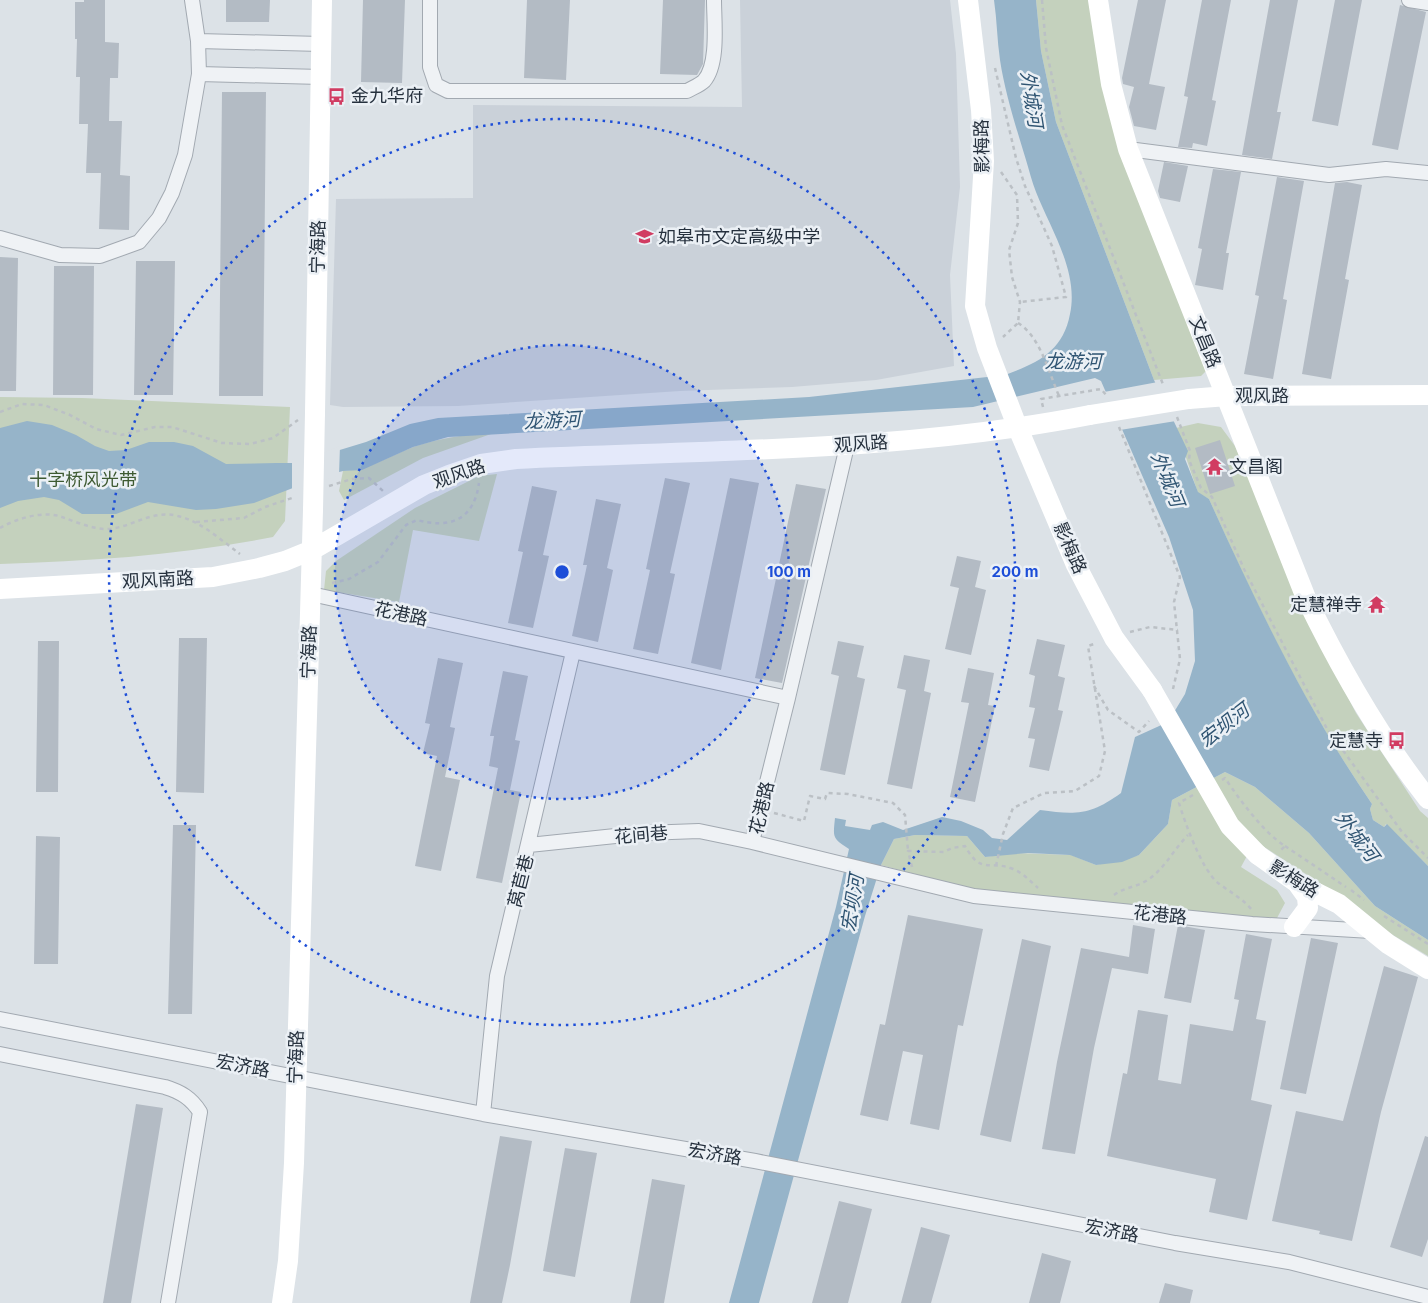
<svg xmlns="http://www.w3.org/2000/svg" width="1428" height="1303" viewBox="0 0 1428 1303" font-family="Inter,'Noto Sans SC',sans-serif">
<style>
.built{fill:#cad1d9}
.green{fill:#c4d1bd}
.water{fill:#96b4c9}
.pier{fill:#dce2e7}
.building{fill:#b3bbc4}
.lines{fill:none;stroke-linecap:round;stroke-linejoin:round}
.street-casing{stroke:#a2a9b1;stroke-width:16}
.path{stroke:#bbc0c5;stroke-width:2.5;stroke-dasharray:4 4;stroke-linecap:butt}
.street{stroke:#eff2f5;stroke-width:14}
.secondary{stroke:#fff;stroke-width:20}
.secondary-bridge{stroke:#fff;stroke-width:20}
.ring{fill:none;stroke:#1d4ed8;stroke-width:2.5;stroke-dasharray:2.5 5}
.labels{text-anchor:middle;stroke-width:5;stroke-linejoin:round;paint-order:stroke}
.poi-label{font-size:18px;fill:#26313e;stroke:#ebf0f5;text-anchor:start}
.street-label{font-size:18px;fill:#26313e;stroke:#ebf0f5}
.park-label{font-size:18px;fill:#3e5a32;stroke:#ebf0f5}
.water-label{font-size:19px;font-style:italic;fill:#2f5472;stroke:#ebf0f5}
.centre{fill:#1d4ed8;stroke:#ebf0f5;stroke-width:2.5}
.ring-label{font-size:15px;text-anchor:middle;font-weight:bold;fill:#1d4ed8;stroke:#ebf0f5;stroke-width:5;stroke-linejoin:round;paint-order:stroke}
</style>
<rect width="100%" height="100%" fill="#dce2e7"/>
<path class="built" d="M740,0h210l6,54 4,133 -10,88 4,91 -78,14 -84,7 -112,4 -222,15 -115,1 -13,-2 6,-206 137,-1v-93l269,2z"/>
<path class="green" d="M1036,0h57l23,137 94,230 -9,9 -47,4 -98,-258 -15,-71z
M0,397l82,1 208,9 -5,114 -12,16c-90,18 -181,24 -273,27z
M1198,423l23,4 14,19 98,223 23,44 64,98 8,7v48l-42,-42 -2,3 -11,-7 -3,-11 2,-5c-66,-96 -116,-199 -163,-305l-11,-6 -22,-65z
M474,434h17l-68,24 -79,42 -5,-9 4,-20c27,-2 45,-14 70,-24 20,-7 40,-10 61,-13z
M497,474l-18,67 -66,-11 -14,72 -75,-12 2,-19 10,-10 79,-53 64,-32z
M1225,772l30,15 54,46 66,73 53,34v16l-57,-34 -19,-18 -97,-63 -14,26 36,23 8,13 -8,15 -34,-1 -156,-13 -119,-16 -87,-23 13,-26 21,-4 52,1 18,21 29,-4 57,2 25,10 43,-10 29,-31 4,-24z"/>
<path class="water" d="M994,0h42l5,51 15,71 98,258 34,71 -3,8 13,33 11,7c48,106 97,209 163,305l-2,5 3,11 11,7 3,-3 41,42v74l-53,-34 -66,-73 -54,-46 -30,-15 -53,28 -4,24 -29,31 -17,7 -26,3 -26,-10 -42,-2 -43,4 -18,-21 -52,-1 -21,4 -13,26 -16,51 -106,387h-30l107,-396 13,-58c-17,-11 -16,-11 -14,-31l11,2 -1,6 25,4 2,-5 11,-3 20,8 39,-13 19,4 22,9 9,8 15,2 33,-30c36,5 51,5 81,-17l14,-56 33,-15 17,-28 10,-33 -2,-51 -24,-73 -68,-156 -6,-3 -122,29 -525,30 -35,10 -51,23 -19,1 -19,5 -70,27 -38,6 -20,1 -48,-8 -32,12h-34l-23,-14 -15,-3 -26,4 -18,7v-80l27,-7 25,4 24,10 19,11 14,5 17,-1 23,-8h25l19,4 33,18 51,-1h20l69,-21 44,-18 28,-6 371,-21 196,-22c33,-12 58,-24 65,-61 9,-42 -19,-84 -34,-122 -4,-10 -7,-22 -10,-32 -10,-33 -21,-67 -26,-100 -3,-20 -3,-40 -6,-60z"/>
<path class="pier" d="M1158,382l18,39 -56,9 -16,-38z
M340,446l-1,29 -47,17v-32l23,-4z"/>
<path class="building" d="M84,0h21v42l14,1 -1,35h-8l-1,43h13l-2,54 10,1 -1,54 -30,-1 2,-56h-15l2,-49h-9l1,-47h-4l1,-38h-2v-37h9z
M226,0h44l-1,22h-43z
M363,0h42l-3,83 -41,-1z
M527,0h43l-4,80 -42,-2z
M663,0h42l-2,64 -6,11 -37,-1z
M1138,0h28l-17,84 16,3 -9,43 -22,-4 -5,-19 5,-20 -11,-3 -1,-6z
M1202,0h29l-19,100 4,1 -9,45 -14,-3 -1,5 -14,-1 10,-50 -4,-1z
M1270,0h28l-21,112h4l-9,47 -30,-4z
M1335,0h27l-24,126 -26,-5z
M1400,5l26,7 -28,138 -26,-5z
M222,92h44l-3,304h-44z
M1164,162l24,4 -8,36 -20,-4 -2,-7z
M1213,169l28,3 -15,81h3l-6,37 -28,-5 7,-36 -4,-1z
M1277,177l27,4 -21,118 4,1 -14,79 -29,-5 15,-78 -4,-1z
M1347,182l15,3 -17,94 4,1 -18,99 -29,-5 33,-191z
M0,257l18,1 -2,133h-16z
M136,261h39l-2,134h-39z
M54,266h40l-1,129h-40z
M1220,440l15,46 -25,8 -15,-46z
M665,478l25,5 -20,90 5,1 -17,80 -25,-5 17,-79 -4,-1z
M730,478l29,5 -38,187 -30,-7z
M796,484l30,5 -44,194 -27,-5z
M532,486l25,5 -14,64 6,1 -16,72 -25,-5 15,-71 -5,-1z
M596,499l25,5 -14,64 6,2 -15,72 -26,-6 15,-71h-4z
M957,556l24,5 -6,26 11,3 -15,65 -26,-6 14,-61 -9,-2z
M179,638h28l-3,155 -28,-1z
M1037,639l28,6 -7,31 7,2 -7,32 5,1 -14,60 -20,-4 6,-28 -7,-1 7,-30 -6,-1 6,-31 -6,-2z
M38,641h21l-1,151h-22z
M838,641l26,5 -7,31 8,2 -20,96 -25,-5 19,-94 -8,-2z
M904,655l26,5 -6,31 7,2 -19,96 -25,-5 19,-94 -9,-2z
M438,658l25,5 -13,64 5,1 -10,49 15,3 -19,91 -26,-5 22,-110 -14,-3 7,-29 -5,-1z
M968,668l26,5 -6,32 7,1 -20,96 -25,-5 19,-94 -8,-1z
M503,671l25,5 -13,64 5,1 -10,49 11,2 -19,91 -26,-5 22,-110 -9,-2 5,-30h-4z
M173,825h23l-4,189h-24z
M36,836l24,1 -2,127h-24z
M908,915l75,14 -20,97 -5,-1 -19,105 -29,-6 13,-69 -20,-4 -15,70 -28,-6 20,-91 5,1z
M1133,925l22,4 -7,45 -36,-6 -18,80 -19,106 -33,-5 15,-87 24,-114 48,9z
M1178,925l27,5 -14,73 -27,-5z
M1246,934l26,5 -16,80 10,2 -15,79 21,5 -25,115 -38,-8 7,-33 -109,-23 16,-83 4,1 11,-64 30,5 -10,65 23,4 9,-60 43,7 6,-31 -5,-1z
M1311,938l27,5 -32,151 -26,-5z
M1022,939l29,7 -40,196 -31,-7z
M1384,966l34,11 -37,135 -29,129 -33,-7 1,-3 -48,-10 24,-110 47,10z
M136,1104l27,4 -32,195h-28z
M500,1136l32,5 -22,124 -8,38h-32z
M1425,1136l3,1v102l-6,18 -32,-10z
M565,1148l32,5 -22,124 -32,-6z
M652,1179l33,6 -21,118h-34z
M839,1201l33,8 -24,94h-36z
M921,1227l29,8 -19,68h-30z
M1042,1253l29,8 -11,42h-31z
M1165,1283l28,7 -3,13h-31z"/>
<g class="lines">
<defs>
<path id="street" d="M192,0l6,41 123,3
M430,0v67l6,18 12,6h239c5,-3 13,-6 17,-10 15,-17 10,-60 10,-81
M1409,0l19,3
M198,41l1,33
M1128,149l201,26 57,-6 42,4
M0,238l60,17 40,1 39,-14 20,-24 13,-25 13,-38 14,-81 122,3
M311,594l477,104 -36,144 222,54 278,28 119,7
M788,698l59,-252
M529,845l115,-12 55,-2 53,11
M0,1019l483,95 272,47 420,82 114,19 139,35
M0,1054l165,33c16,5 26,11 35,25l-32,191
M483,1114l14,-138 76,-324"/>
</defs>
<use href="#street" class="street-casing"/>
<path class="path" d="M1042,0l4,48 16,77 102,262
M995,68l21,90 9,28 27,60 14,51 -46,5
M1001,172l16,23 1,28 -9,27 3,27 8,25 -2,21 -15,14
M1018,323c22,13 31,50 41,73
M1043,407l-2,-8 60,-10 6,7
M0,412l22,-8 22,1 26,10 26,14 25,6 34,-8h17l50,16 28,1 23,-6 25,-18
M1177,417l13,34 -1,9 12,28 11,9 32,72 82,158 76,105 26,26
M1119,427l61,150 -6,25 6,57 -7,30
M329,486l23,-7 17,-1 14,13
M196,522l48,-4 21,-11 30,-10
M0,528c16,-9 40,-17 59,-12 15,5 32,13 48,13 25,-1 44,-20 71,-13 22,5 43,24 62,38
M332,583l17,-4 29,-17 28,-37 11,-5c33,9 57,0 62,-37
M1130,632l20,-5 28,3
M1094,686l14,24 31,22 10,-11
M1222,780l3,-2c14,21 39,55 60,68l-5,5
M1193,795l-14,8c6,20 23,67 39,80 12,9 24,15 34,27
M774,813l30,8 6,-25 15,3 2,-6 21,1 45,9 12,12 3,36
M1285,846l61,41
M996,866l7,-32 10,-26 31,-15 31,-2 24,-15 6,-25 -17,-105 9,-3
M912,867l-4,-16 36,1 8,-4 13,-2c17,30 23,13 48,23 10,4 17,12 25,19
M1351,890l13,10
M1114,895c11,-8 24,-8 35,-16 16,-11 25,-30 39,-44
M1384,916l44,28"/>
<use href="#street" class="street"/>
<path class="secondary" d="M968,0l13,110 3,51 -9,145 12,42 30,78 59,139 38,73 38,52
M1098,0l13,84 17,65 178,449c34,70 73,139 122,201
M1189,399l38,-3 201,-1
M315,413l7,-413
M0,589l213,-12 46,-9 26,-7 27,-11 112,-65 25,-10 32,-11 35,-5c191,-9 385,-7 574,-44
M1258,855l39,28 42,21 49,40 40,25
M1294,927l14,-19 -1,-11 -10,-14
M282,1303l6,-42 6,-98 19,-653"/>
<path class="secondary-bridge" d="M1090,415l99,-16
M313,510l2,-97
M1152,690l78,136 28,29"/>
</g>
<circle cx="562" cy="572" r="227" fill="#1d4ed8" fill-opacity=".12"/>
<g class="ring">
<circle cx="562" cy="572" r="227"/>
<circle cx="562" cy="572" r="453"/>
</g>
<defs>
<symbol id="bus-bare" viewBox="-9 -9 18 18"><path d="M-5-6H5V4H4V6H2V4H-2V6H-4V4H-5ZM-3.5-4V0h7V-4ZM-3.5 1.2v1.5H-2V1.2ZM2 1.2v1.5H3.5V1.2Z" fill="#d13c62" stroke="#ebf0f5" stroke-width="2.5" paint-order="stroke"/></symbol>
<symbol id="school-bare" viewBox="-9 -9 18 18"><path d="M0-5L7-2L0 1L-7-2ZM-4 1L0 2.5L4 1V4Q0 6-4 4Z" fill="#d13c62" stroke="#ebf0f5" stroke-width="2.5" paint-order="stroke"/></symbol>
<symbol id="temple-bare" viewBox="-9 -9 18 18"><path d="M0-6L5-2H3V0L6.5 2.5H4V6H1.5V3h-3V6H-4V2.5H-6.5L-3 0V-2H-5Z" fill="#d13c62" stroke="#ebf0f5" stroke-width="2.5" paint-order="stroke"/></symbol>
</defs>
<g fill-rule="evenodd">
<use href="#bus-bare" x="324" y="84" width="25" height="25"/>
<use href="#school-bare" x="632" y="224" width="25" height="25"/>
<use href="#temple-bare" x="1202" y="454" width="25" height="25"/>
<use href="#temple-bare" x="1364" y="592" width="25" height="25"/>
<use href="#bus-bare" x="1384" y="728" width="25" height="25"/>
</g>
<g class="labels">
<g class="poi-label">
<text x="351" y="102">金九华府</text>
<text x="658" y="243">如皋市文定高级中学</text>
<text x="1229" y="473">文昌阁</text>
<text x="1362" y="611" text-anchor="end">定慧禅寺</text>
<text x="1383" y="747" text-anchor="end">定慧寺</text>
</g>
<g class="street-label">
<text transform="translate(982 146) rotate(-91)" y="6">影梅路</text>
<text transform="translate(318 247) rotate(-89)" y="6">宁海路</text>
<text transform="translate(1205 342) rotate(68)" y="6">文昌路</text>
<text x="1262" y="402">观风路</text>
<text transform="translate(861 444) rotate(-4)" y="6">观风路</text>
<text transform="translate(459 474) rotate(-19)" y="6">观风路</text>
<text transform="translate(1070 548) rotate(66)" y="6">影梅路</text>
<text transform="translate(158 580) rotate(-3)" y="6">观风南路</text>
<text transform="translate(401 614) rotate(12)" y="6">花港路</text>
<text transform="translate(309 652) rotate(-88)" y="6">宁海路</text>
<text transform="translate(762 808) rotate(-77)" y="6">花港路</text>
<text transform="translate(641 835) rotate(-5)" y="6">花间巷</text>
<text transform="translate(1294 879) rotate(31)" y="6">影梅路</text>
<text transform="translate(521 881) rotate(-76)" y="6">莴苣巷</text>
<text transform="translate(1160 915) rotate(6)" y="6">花港路</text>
<text transform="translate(296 1057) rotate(-88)" y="6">宁海路</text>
<text transform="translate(243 1066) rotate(11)" y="6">宏济路</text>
<text transform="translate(715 1154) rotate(10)" y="6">宏济路</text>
<text transform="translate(1112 1231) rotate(11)" y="6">宏济路</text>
</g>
<g class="park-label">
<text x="83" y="486">十字桥风光带</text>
</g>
<g class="water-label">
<text transform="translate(1032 99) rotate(81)" y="7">外城河</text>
<text x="1073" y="368">龙游河</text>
<text transform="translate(552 420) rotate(-3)" y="7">龙游河</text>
<text transform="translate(1168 479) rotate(68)" y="7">外城河</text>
<text transform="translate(1224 725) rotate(-38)" y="7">宏坝河</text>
<text transform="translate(1357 836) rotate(53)" y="7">外城河</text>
<text transform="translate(852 903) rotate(-81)" y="7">宏坝河</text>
</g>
</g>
<circle cx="562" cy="572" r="8" class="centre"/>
<g class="ring-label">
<text x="789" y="577">100 m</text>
<text x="1015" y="577">200 m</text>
</g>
</svg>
